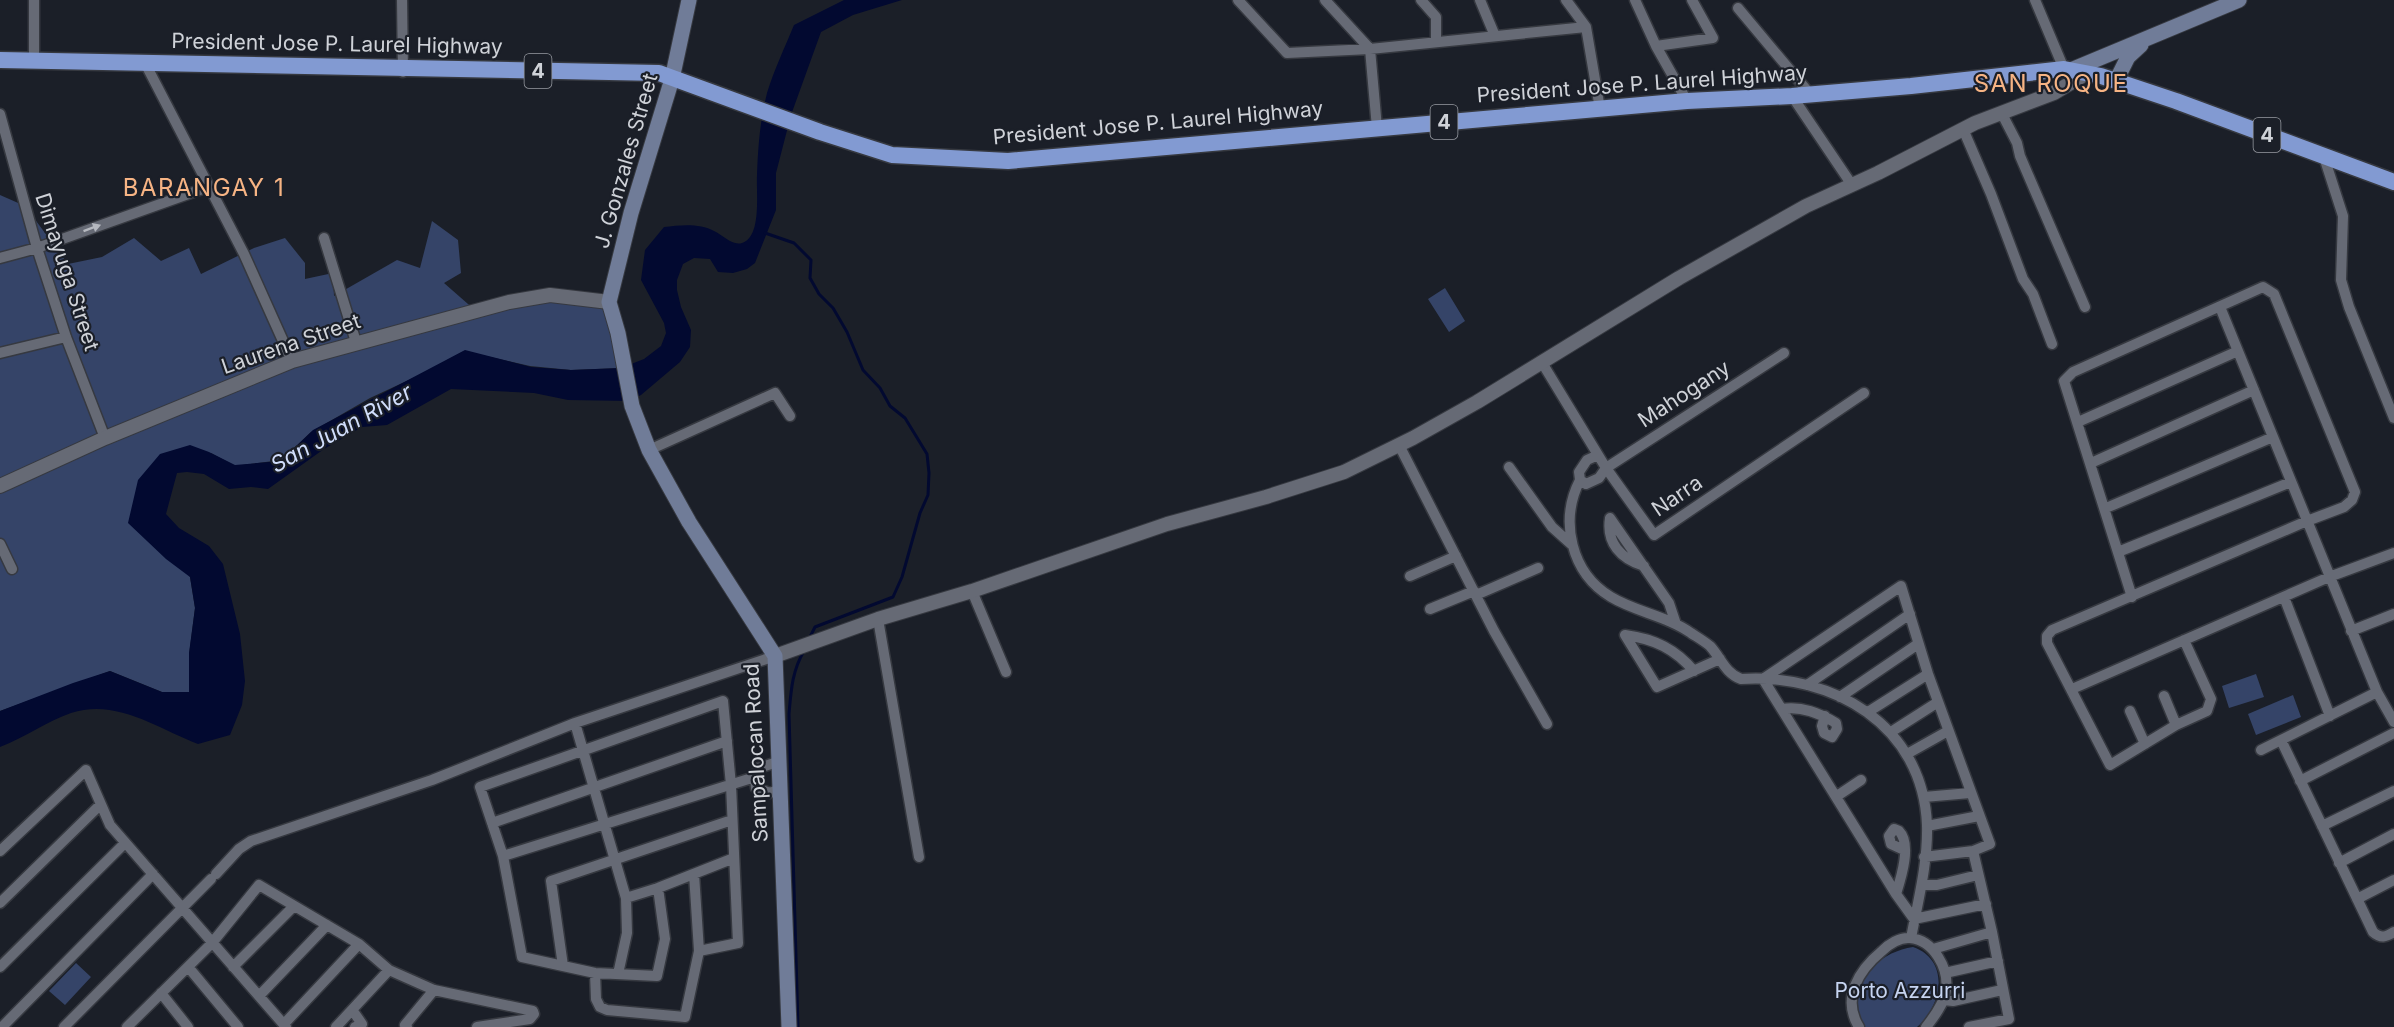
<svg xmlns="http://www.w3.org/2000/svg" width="2394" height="1027" viewBox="0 0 2394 1027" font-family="Inter,sans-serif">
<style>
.green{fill:#354468}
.water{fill:#020930}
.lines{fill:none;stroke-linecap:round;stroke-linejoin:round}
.stream{stroke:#020930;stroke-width:3}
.minor-casing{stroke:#363940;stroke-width:13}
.tertiary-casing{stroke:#363940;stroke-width:16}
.secondary-casing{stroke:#363940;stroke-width:17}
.trunk-casing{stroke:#363940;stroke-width:19}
.minor{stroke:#666a75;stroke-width:10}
.tertiary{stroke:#666a75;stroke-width:14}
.secondary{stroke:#707c98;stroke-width:15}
.trunk{stroke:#829ad2;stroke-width:16}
.oneway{fill:#b5b8bf}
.labels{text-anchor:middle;stroke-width:4.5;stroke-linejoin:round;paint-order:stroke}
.shield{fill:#1b1f28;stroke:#999ca3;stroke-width:1.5}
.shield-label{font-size:20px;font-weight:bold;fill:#cfd2d8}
.street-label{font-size:21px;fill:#cfd2d8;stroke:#1b1f28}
.park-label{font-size:21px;fill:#c6d4f1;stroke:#1b1f28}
.water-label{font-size:22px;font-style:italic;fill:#d0ddfb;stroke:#1b1f28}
.quarter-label{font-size:24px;letter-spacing:1.5px;fill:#f7b484;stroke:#1b1f28}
</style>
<rect width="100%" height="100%" fill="#1b1f28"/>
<path class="green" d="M0,195l25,11 43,58 34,-7 32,-19 27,23 28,-13 12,26 53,-26 31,-10 20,25v16l28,-6 1,23 63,-36 23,8 12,-47 26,19 3,33 -17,10 32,28 74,-16 59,7 12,66 -50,2 -41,-4 -66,-15 -38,21 -56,26 -59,34 -30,28 -46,6 -24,-13 -73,29 52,95 5,31 -6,47v37h-27l-52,-21 -110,40z
M1445,288l20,33 -16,11 -21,-33z
M2256,674l8,23 -35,11 -7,-22z
M2293,695l8,22 -45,18 -8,-21z
M1913,947c37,13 30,58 4,80h-53c-21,-39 10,-74 49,-80z
M76,963l15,14 -26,28 -16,-14z"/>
<path class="water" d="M844,0h58l-49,15 -32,17 -30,83 -15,58v37l-21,53 -8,6 -14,4 -15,-1 -8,-13 -16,-1 -11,6 -6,16v10l4,17 10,23 -1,17 -10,15 -39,33 -12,6 -61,-1 -34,-7 -83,-4 -64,36 -25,2 -38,22 -56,40 -17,-2 -22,2 -25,-15 -17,-2 -10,1 -11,41 13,14 30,18 14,18 17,70 5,47 -3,24 -12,30 -32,9c-41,-16 -82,-46 -127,-31 -24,8 -47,25 -71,34v-36l73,-28 37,-12 52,21h27v-39l6,-45 -5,-31 -24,-18 -38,-36 10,-43 22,-26 30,-9 19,7 26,13 46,-4 32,-31 152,-80 66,17 40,3 50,-2 23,-9 17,-13 5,-13 -2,-10 -23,-43 4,-30 19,-23c16,-2 36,-4 50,4 9,4 18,15 28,12 20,-6 14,-50 15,-68 1,-27 3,-55 10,-82 7,-23 18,-46 27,-68z"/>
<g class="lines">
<path class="stream" d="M765,233l29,10 17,17 -1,18 9,16 14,14 14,24 16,38 17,18 10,18 15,12 22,36 2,19 -1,22 -8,18 -18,64 -9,20 -78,30 -6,12
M798,1027l-9,-313c2,-23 3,-43 15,-63"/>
<defs>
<path id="minor" d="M402,0l1,72
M1238,0l49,53 83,-4 216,-22
M1325,0l45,49 7,79
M1421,0l15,17v25
M1480,0l15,36
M1566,0l20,27 14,82
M1635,0l21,46 31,55
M2035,0l29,69
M1738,8l72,86
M1656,46l57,-8 -21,-38
M34,60v-60
M145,63l99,191 48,107
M1792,96l60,89
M2001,112l16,31 3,13 65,151
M0,114l37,134 29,89 39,101
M1963,129l28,65 32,85 10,15 19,50
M2324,157l19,59 -2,64 8,27 45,111
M324,238l32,104
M0,258l37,-10 171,-61
M2220,307l157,385 17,30
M0,353l66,-16
M1541,361l65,107 48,67 210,-142
M2078,422l160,-71
M1399,445l95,186 53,93
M649,450l126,-57 15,23
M1598,455l-11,5 -8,12 1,8 6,4 13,-6 7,-10 178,-115
M2091,463l163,-73
M1509,467l43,60 19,17
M1580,480c-21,41 -9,93 31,117 25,15 56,19 80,36 6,4 13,8 19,13 11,12 15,27 31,33 92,-6 182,46 186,146 1,38 -9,76 -16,113
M2106,508l167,-71
M1610,518l59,85 7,21
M1610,518c-4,25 11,41 34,48
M0,544l12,25
M2118,552l173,-70
M1410,576l46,-20
M972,591l34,81
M1476,595l62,-27
M2132,597l-68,-216 9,-9 190,-85 11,7 81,198 -3,8 -8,7 -37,14 -255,109 -5,6v7l63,122 66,-40 31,-14 4,-12 -27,-59
M2284,597l46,119
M1430,609l44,-18
M878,619l41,238
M2351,631l43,-17
M1625,635l32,52 63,-28
M1625,635c30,4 50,14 69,36
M1807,685l103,-71
M2072,689l257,-112 65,-24
M2164,696l12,29
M1840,697l78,-53
M1782,709c20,-3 37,4 54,14l1,6 -5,8 -8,-4 -2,-7 3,-10
M2130,711l15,33
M1868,712l60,-38
M575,723l51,175 1,35 -9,41
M1891,732l47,-30
M2281,740l92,192c8,7 13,5 21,0
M2261,750l116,-58
M1907,754l41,-23
M780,761l-21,7 -4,9 1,11 14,5 11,-4
M2300,781l94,-48
M1837,796l24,-16
M1924,797l46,-4
M492,823l235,-82
M1927,826l52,-10
M2322,826l72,-35
M0,851l86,-81 24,55 176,202
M503,856l252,-79
M1924,857l49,-6 17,-7 -62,-170 -27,-88 -138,93 133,215 18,25 72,-15
M2339,863l55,-29
M216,874l23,-25 12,-8 181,-61 143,-57 200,-67
M1922,885h15l41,-10
M658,888l7,51 -8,37 -62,-3 -73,-16 -19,-101 -23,-69 243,-86 8,84 7,158 -39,8
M1896,894c5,-16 16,-50 3,-63l-5,-2 -5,7 2,8 13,6
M626,898l32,-10 76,-30
M2357,899l37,-19
M0,903l100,-98
M1933,949l59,-17
M563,966l-12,-85 181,-61
M0,967l125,-124
M233,967l61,-61
M189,968l49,59
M595,973l1,26 4,8 7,3 78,7 14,-66 -5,-77
M1945,973l53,-12
M161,993l27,34
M259,996l68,-71
M1943,1000l10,1 49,-11
M353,1011l9,13 -7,3
M284,1024l75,-80
M2,1027l151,-153
M64,1027l147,-148
M127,1027l85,-84 47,-58 100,59 30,26 45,20 99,21 1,3 -4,5 -53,8
M336,1027l53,-57
M407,1027l-2,-2 29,-35
M1859,1027c-18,-29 0,-57 23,-76 7,-7 18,-14 28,-13 24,2 39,31 36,52 -2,14 -12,27 -20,37
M1969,1027l40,-8 -17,-87 -19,-81"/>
<path id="tertiary" d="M0,486l105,-48 187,-77 217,-59 41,-7 59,7
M775,656l103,-37 94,-28 195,-67 99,-27 78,-25 69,-34 64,-36 202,-124 127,-72 72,-33 97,-50 79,-30 33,-20"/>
<path id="secondary" d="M689,0l-17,79 -41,134 -22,89 9,31 14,73 17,44 40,72 86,134 14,371
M2071,70l168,-70
M2116,81l12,-24 13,-12"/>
<path id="trunk" d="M0,60l659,13 161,59 72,23 116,6 679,-60 105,-5 119,-10 153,-17 37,7 75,25 218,81"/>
</defs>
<use href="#minor" class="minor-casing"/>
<use href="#tertiary" class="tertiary-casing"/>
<use href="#secondary" class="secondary-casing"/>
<use href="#trunk" class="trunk-casing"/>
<use href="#minor" class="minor"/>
<use href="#tertiary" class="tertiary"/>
<use href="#secondary" class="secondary"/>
<use href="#trunk" class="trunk"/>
</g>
<defs><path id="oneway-solid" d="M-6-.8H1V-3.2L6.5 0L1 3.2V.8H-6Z" transform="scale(1.5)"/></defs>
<use class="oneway" href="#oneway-solid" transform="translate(92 228) rotate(-20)"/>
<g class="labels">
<g class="shield">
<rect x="524.5" y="54" width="27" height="34" rx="4.5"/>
<rect x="1430.5" y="105" width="27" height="34" rx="4.5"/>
<rect x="2253.5" y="118" width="27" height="34" rx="4.5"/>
</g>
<g class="shield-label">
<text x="538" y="78">4</text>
<text x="1444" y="129">4</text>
<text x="2267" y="142">4</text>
</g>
<g class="street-label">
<text transform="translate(337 44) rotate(1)" y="7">President Jose P. Laurel Highway</text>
<text transform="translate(1642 84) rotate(-4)" y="7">President Jose P. Laurel Highway</text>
<text transform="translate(1158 123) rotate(-5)" y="7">President Jose P. Laurel Highway</text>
<text transform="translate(626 161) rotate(-74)" y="7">J. Gonzales Street</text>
<text transform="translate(67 272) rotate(72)" y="7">Dimayuga Street</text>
<text transform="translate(291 344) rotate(-19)" y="7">Laurena Street</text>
<text transform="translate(1684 394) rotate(-33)" y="7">Mahogany</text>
<text transform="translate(1677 496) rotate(-34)" y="7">Narra</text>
<text transform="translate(756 753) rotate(-93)" y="7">Sampalocan Road</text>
</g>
<g class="park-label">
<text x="1900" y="998">Porto Azzurri</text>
</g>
<g class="water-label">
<text transform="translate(341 428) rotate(-29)" y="8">San Juan River</text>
</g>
<g class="quarter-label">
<text x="2051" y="92">SAN ROQUE</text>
<text x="204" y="196">BARANGAY 1</text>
</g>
</g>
</svg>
